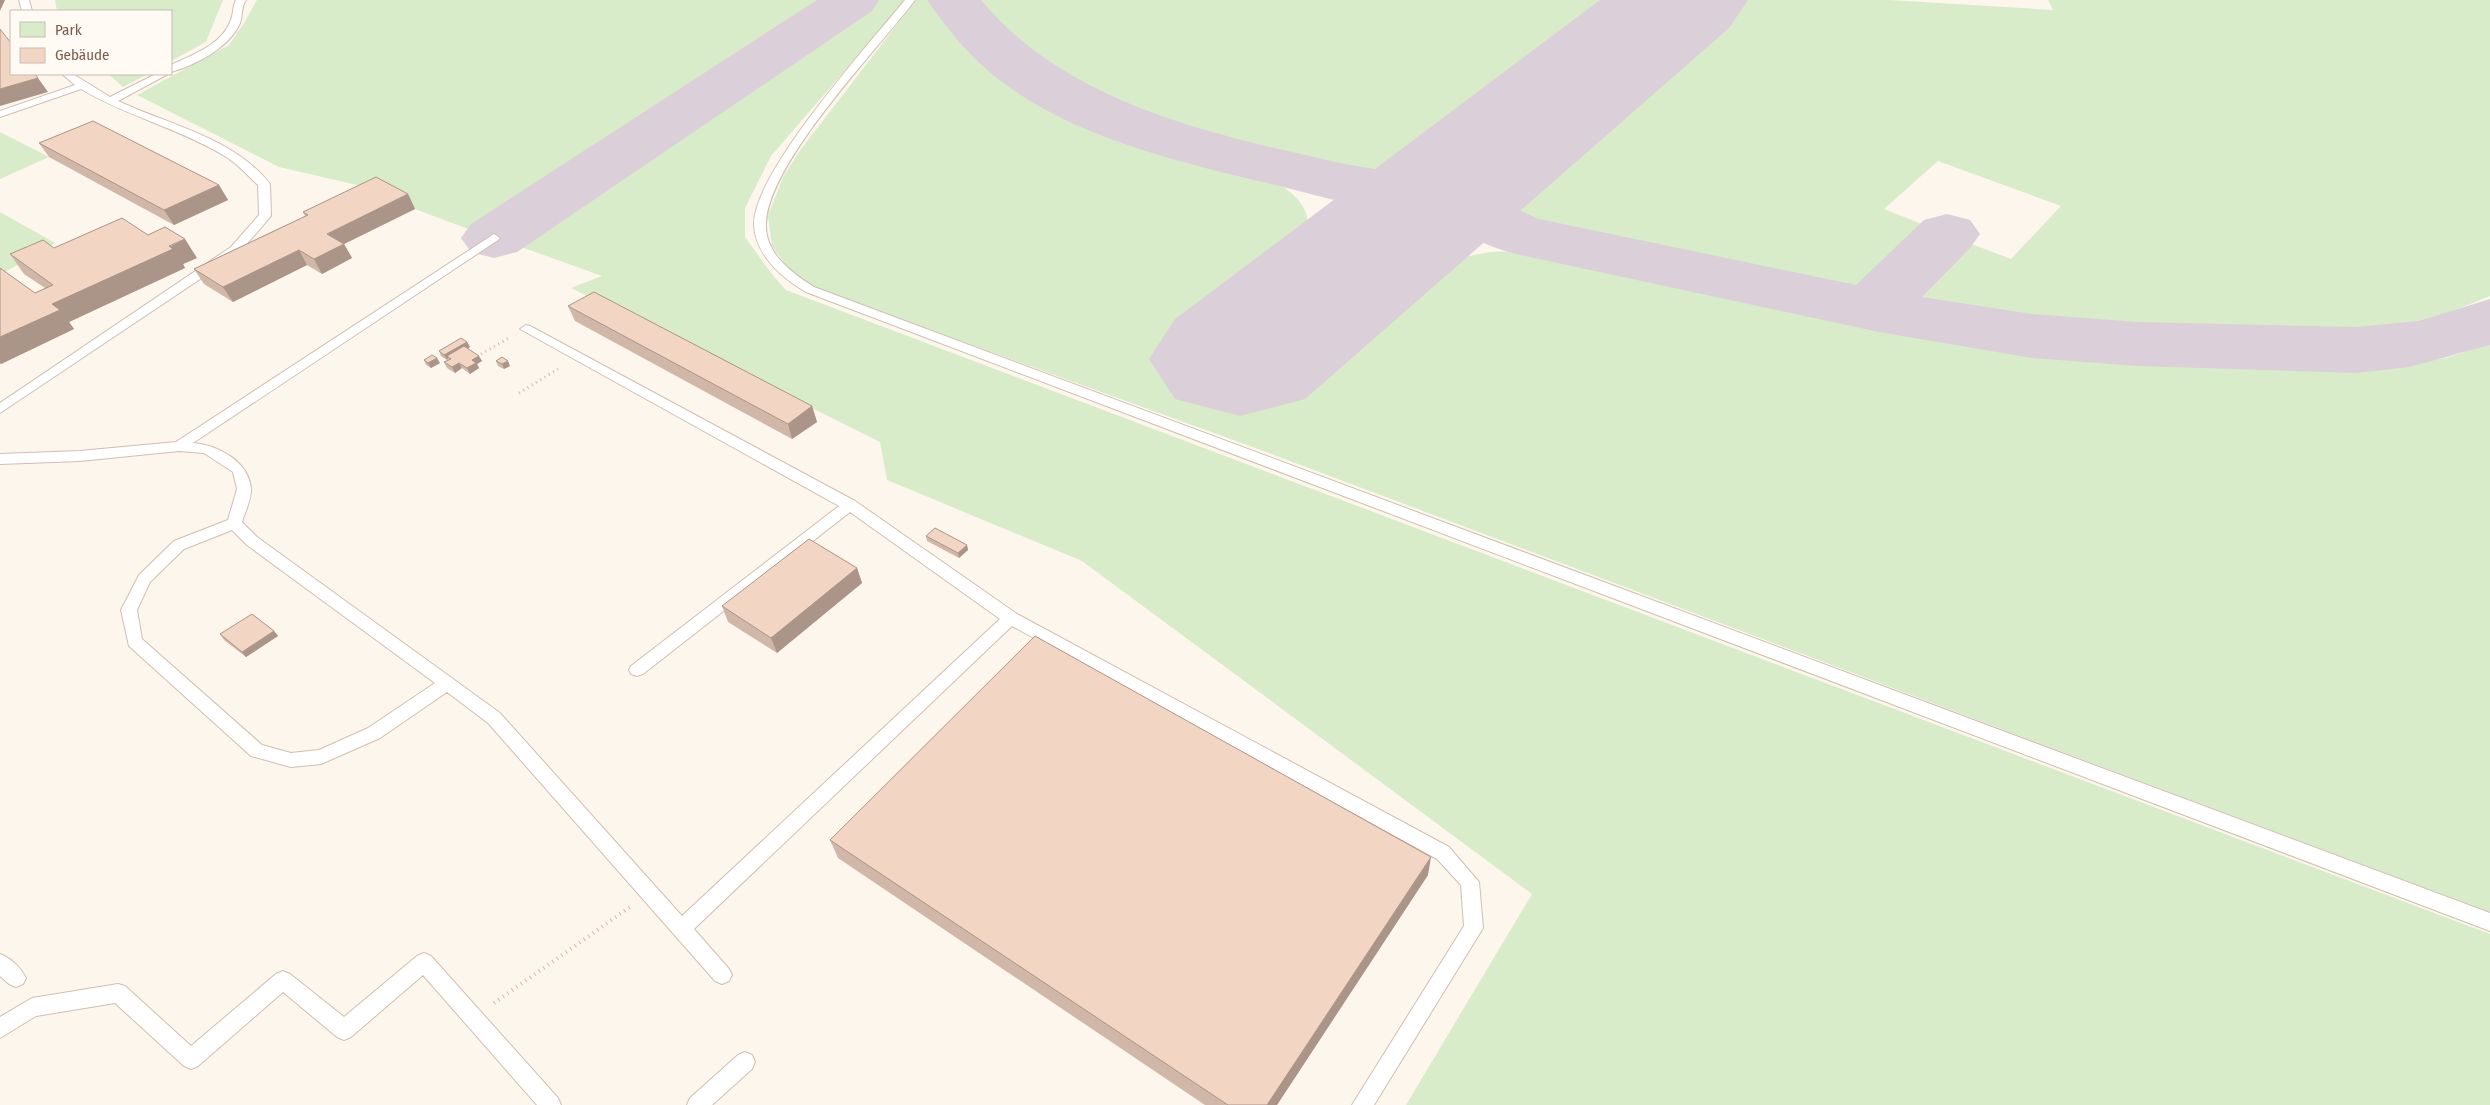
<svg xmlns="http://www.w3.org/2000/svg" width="2490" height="1105" viewBox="0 0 2490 1105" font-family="'Fira Sans Condensed',sans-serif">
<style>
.green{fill:#d8ecc9}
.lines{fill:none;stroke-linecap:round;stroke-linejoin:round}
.taxiway{fill:#dbcfda;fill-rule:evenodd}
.runway{fill:#dbcfda;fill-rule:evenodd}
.service-casing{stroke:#d1beb0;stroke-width:2}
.path-far1{stroke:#d9b8a5;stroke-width:3;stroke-dasharray:1 4;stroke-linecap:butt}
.path{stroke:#d9b8a5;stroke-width:4;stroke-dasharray:1 4.5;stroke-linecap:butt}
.service{fill:#fff;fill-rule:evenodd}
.wall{fill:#d1b7a8}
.shaded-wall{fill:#aa9588}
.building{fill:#f3d5c3;stroke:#aa9588}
</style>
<rect width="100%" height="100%" fill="#fdf6ec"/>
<path class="green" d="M55,0h168l-17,42 -35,19v-50h-114z
M257,0h565l-351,230 -56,-21 -32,-18 -104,-24 -142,-72 92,-50 15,-22z
M877,0h29l-135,156 -26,52v29l29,40 12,13 1704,644v171h-1084l126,-211 -450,-333 -195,-81 -7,-38 -309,-154 31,-12 -89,-32z
M916,0h16l4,2c57,80 152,124 244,152 29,8 59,14 88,24 23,12 48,30 37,59l-129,102 117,56 146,-126 25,-12 26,-5 26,-1 27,2 332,71 163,26 205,12 128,4 75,-8 44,-14v569l-1221,-460 -462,-168 -13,-9 -22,-30 -4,-30 15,-39 18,-28z
M974,0h642l-211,162c-18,5 -36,8 -56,7 -26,0 -53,-9 -78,-15 -94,-23 -197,-51 -267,-120 -11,-11 -23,-20 -30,-34z
M1747,0h142l164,10 -5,-10h442v296l-67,27 -52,11 -272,-6 -173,-22 -9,-6 -3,-6 8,-12 39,-42 50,19 50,-53 -123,-45 -54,48 48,19c-28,31 -39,47 -78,64l-308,-63 -27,-16 -6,-9z
M108,74h40l-25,13z
M0,132l49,25 -49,22z
M0,212l55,31 -55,32z"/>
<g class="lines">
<path class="taxiway" d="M817,0h62l-7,11 -355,241 -23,6 -23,-6 -10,-14 10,-14z
M927,0h54c75,90 192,124 302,150 37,8 73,19 111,20 10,1 21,1 30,-2 18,-5 34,-20 53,-20 7,0 15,4 22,6l9,13 -12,20 -1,9 21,13 23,10 317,66 68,-65 23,-6 23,6 10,14 -10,14 -48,49 110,17 106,8 218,5 63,-6 71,-22v46l-81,22 -53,6 -218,-7 -106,-8 -153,-26 -359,-77c-35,-9 -64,-21 -85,-51 -52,13 -106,-6 -156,-18 -94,-23 -205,-47 -282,-108 -28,-22 -50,-49 -70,-78z"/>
<path class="runway" d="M1600,0h148l-19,28 -424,371 -65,17 -65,-17 -26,-40 26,-40z"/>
<defs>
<path id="service" d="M19,0h10l3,11h-10z
M236,0h10c-5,7 -3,15 -6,23 -10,24 -44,42 -69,49v-7c21,-10 50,-20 59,-43 4,-7 2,-15 6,-22z
M905,0h10c-39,52 -146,161 -149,223 -2,30 26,50 48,64l1676,626v18l-1684,-639c-25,-15 -50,-36 -52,-67 -2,-51 116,-182 151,-225z
M62,74h11l37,23 46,-23h12l-50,27c51,24 115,36 152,83l1,32 -32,37 -239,160v-10l231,-156 28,-32 -1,-30c-11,-10 -21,-22 -35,-30 -45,-27 -97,-39 -142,-66l-81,28v-6l75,-26z
M494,234l6,4 -2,2 -305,203c25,2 55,18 58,45 1,10 -6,24 -9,34l15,15 243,176 182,203 318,-297 -150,-107 -207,162 -6,2 -6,-2 -2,-4 2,-4 208,-160 -319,-177 6,-4 4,1 325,175 162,113 432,233 30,35 4,46 -109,177h-22l112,-179 -3,-41 -24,-26 -425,-233 -318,303 35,40 3,6 -3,6 -7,3 -7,-3 -227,-258 -41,-31 -67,46 -59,26 -30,3 -40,-11 -122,-110 -8,-36 18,-35 35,-34 54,-21 9,-31 -4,-17 -29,-19 -25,-2 -99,10 -80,3v-10l80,-3 96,-9zM232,530l15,15 188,138 -67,45 -49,22 -28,3 -29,-8 -120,-106 -5,-29 13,-28 34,-33z
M424,953l7,3 127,142 3,7h-24l-114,-130 -72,62 -7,3 -7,-3 -54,-45 -85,74 -7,3 -7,-3 -69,-63 -79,13 -36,22v-21l32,-19 86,-14 7,2 66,60 85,-72 7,-3 7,3 54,43 73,-61z
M0,954c11,4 21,14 26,24l-3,6 -7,3 -7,-3 -9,-8z
M745,1052l7,3 3,7 -3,7 -40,36h-25l3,-7 48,-43z"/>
</defs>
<use href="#service" class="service-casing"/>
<path class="path-far1" d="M481,354l28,-16
M519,393l39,-24"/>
<path class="path" d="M494,1003l136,-96"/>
<use href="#service" class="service"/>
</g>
<path class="wall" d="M39,143l180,42 9,15 -54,25 -125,-68z
M408,194l7,15 -71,35 8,14 -30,16 -15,-9 -74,37 -29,-18 -10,-15 111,-53 -2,-4z
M54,248l143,10 -14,6 2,4 -116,54 5,7 -73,35 -1,-1v-95l35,25 10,-5 -21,-14 -14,-20z
M568,306l244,100 5,16 -25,17 -217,-118z
M467,342l3,5 -2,1 14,13 -5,3 2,4 -9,6 -8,-6 -7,5 -8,-5 -3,-6 5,-2 -1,-1 -1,1 -6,-4 -2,-5z
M424,360l16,3 -9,5 -5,-3z
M496,361l14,5 -6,3 -6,-3z
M926,536l41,9 1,5 -9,8 -32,-17z
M857,568l5,15 -85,70 -49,-31 -6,-16z
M274,631l4,5 -32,21 -22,-17 -4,-6z
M830,840l598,35 -151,230h-72l-367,-247z"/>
<path class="shaded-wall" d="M0,0h5l-5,11z
M38,78l10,14 -48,14v-17z
M219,185l9,15 -54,25 -10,-15z
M408,194l7,15 -73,36 2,-1 8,14 -30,16 -8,-15 13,-25z
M185,239l12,19 -14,6 2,4 -116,54 5,7 -73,35 -1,-1v-26l52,-33z
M299,250l8,15 -74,37 -10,-15z
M467,342l3,5 -20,11 -3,-2 1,3 -1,1 -3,-5z
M479,356l3,5 -5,3 2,4 -9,6 -3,-6 5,-8z
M437,358l3,5 -9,5 -3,-5z
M508,361l2,5 -6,3 -2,-5z
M459,363l3,5 -7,5 -3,-6z
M812,406l5,16 -25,17 -4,-15z
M967,545l1,5 -9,8 -1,-5z
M857,568l5,15 -85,70 -6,-15z
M274,631l4,5 -32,21 -4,-5z
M1431,857l-3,18 -151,230h-10z"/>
<path class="building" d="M0,29l11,14v31h24l3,4 -38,11z
M93,121l126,64 -55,25 -125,-67z
M376,177l32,17 -81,40 17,10 -30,15 -15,-9 -76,37 -29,-18 114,-54 -5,-3z
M122,218l26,17 17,-8 20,12 -16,7 4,3 -121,55 8,6 -60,27v-69l35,25 18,-8 -43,-31 33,-14 11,8z
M594,292l218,114 -24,18 -220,-118z
M461,338l6,4 -23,13 -5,-4z
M464,346l15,10 -7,4 4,3 -9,5 -8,-5 -7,4 -8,-5 7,-3 -4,-3z
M432,355l5,3 -9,5 -4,-3z
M502,357l6,4 -6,3 -6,-3z
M935,528l32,17 -9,8 -32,-17z
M809,539l48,29 -86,70 -49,-32z
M252,614l22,17 -32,21 -22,-18z
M1035,636l396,221 -164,248h-39l-398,-265z"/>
<rect x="10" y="10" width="162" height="65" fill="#fffaf3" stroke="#cabbb1"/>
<rect x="20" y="22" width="25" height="15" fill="#d8ecc9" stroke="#cabbb1"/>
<text x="55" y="35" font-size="15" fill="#7a5c4d">Park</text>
<rect x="20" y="48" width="25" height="15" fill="#f3d5c3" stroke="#cabbb1"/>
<text x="55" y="60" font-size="15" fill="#7a5c4d">Gebäude</text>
</svg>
